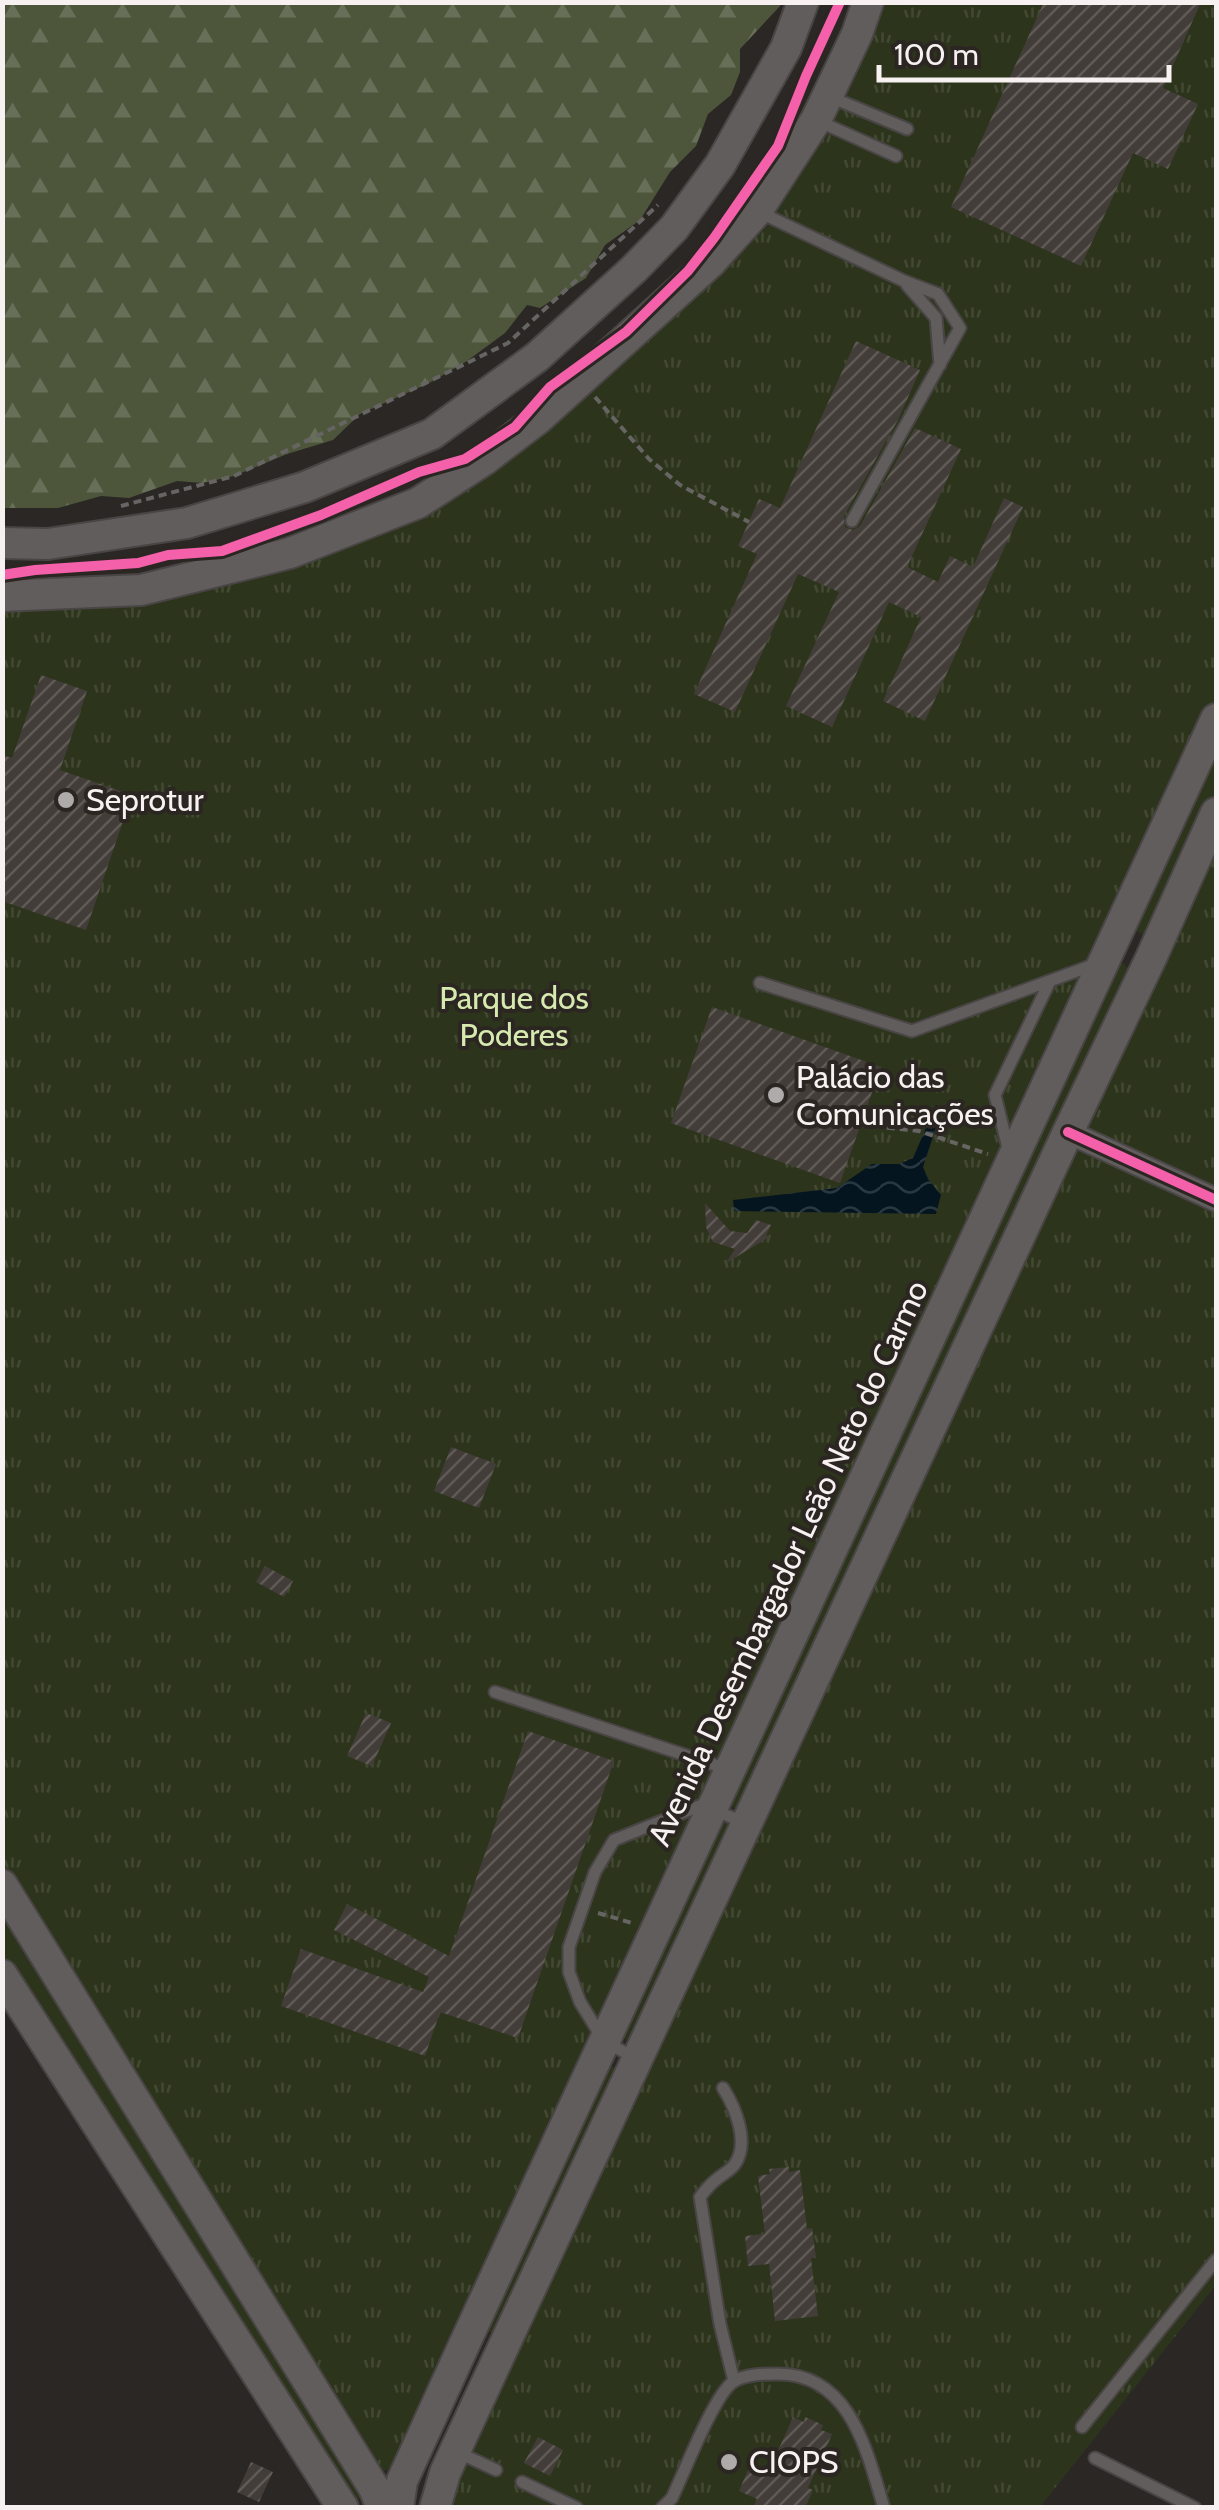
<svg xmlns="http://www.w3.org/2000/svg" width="1219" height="2510" viewBox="0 0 1219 2510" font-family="Cabin,sans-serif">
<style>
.grass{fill:#2d341c}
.forest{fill:url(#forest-firs)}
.park{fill:url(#park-tufts)}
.water{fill:url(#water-waves)}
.building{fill:url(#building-hatch)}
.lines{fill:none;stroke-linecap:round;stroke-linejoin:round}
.lane-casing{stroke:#494544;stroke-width:15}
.street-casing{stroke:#494544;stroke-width:26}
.secondary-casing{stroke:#494544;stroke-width:34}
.path{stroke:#676564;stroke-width:4;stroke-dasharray:8 5;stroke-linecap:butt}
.lane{stroke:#605d5c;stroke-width:11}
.street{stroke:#605d5c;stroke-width:22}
.secondary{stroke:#605d5c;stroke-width:30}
.cycleway-casing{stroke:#2c2623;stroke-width:16}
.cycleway{stroke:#f560ab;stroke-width:10}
.poi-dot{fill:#afabaa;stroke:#2c2623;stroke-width:4}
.labels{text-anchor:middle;stroke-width:8;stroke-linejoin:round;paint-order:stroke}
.poi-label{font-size:32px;fill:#f7f2f1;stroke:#2c2623;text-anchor:start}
.park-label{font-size:32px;fill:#d6e9ae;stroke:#2c2623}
.street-label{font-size:32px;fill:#f7f2f1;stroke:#2c2623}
</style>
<defs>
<pattern id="forest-firs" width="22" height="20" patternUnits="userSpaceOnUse" patternTransform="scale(2.5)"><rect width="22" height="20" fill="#4d563b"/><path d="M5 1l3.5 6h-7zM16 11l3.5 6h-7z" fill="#676f58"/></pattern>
<pattern id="park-tufts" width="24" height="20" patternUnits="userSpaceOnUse" patternTransform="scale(2.5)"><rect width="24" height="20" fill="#2d341c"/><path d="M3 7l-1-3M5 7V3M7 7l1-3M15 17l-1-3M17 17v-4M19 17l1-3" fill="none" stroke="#424832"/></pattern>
<pattern id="water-waves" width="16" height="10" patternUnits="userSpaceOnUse" patternTransform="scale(2.5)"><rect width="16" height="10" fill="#04151f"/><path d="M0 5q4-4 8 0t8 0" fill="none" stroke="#293840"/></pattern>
<pattern id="building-hatch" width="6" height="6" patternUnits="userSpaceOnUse" patternTransform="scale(2.5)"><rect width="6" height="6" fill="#433d39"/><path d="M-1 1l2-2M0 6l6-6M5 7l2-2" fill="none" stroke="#5f5a56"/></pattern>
</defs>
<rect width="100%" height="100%" fill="#2a2725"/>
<path class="grass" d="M1216,742v59l-64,138 -22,-11z
M1113,961l11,3 8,8 -387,836h-11l-9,-9z
M720,1818l15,6 -106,217 -8,-4z
M2,1909l363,586 -16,11 -346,-541z
M609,2064l8,5 -116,266 -12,-3 -7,-7z"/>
<path class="forest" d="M3,2h778v1l-1,3 -40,43v23l-9,23 -23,19 -12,32 -26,26 -30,48 -35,25 -19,33 -46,30 -13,-3 -22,28 -38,28 -36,21 -71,32 -27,26 -46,14 -53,22 -32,7 -25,-2 -48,17 -28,-2 -43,12h-55z"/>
<path class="park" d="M868,3h348v716l-818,1747 -18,6 -377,-587v-1289l138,-6 277,-87 339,-292z
M1216,813v1472l-176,222 -605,1z"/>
<path class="water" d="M936,1105l6,4 -19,58 5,12 13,16 -5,19 -202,-3 -1,-11 104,-12 35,-24h27l14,-6z"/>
<path class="building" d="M1044,2h157l-38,86 35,16 -30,65 -35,-16 -52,113 -130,-59z
M856,341l64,29 -22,50 -54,96 1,11 8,3 7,-4 55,-98 46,21 -54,118 31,15 12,-26 23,11 31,-69 19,9 -98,214 -42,-20 38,-84 -32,-15 -57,125 -46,-21 53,-114 -41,-18 -63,138 -41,-18 63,-140 -19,-8 21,-47 21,9z
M41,675l46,16 -27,79 72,25 -46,135 -84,-29v-146l10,3z
M712,1007l169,60 -41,116 -169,-60z
M705,1203l25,28 17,2 9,-13 15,5 -5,11h5l-45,27 9,-14 -22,-7 -7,-15z
M451,1447l45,17 -17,44 -45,-17z
M265,1566l28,15 -9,16 -28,-15z
M366,1713l25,10 -19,43 -25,-10z
M528,1731l86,30 -96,277 -78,-26 -15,44 -144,-50 20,-57 122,43 6,-15 -95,-47 13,-26 102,52z
M789,2167v5l11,-2 7,59 5,-1 4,30h-5l7,58 -43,5 -6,-57 -21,2 -3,-30 20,-2 -7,-58 12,-2 -1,-5z
M793,2417l11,5 1,-5 18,8 -2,5 11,4 -24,54 5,2 -8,18h-52l4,-9 -18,-8 12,-28 18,8z
M538,2437l25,13 -13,26 -26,-13z
M251,2462l22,10 -14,30 -22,-10z"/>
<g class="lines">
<defs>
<path id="lane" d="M828,96l79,33
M816,120l80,36
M757,211l147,70 34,13 22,34 -108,193
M907,285l29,33 4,47
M760,983l152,48 184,-67
M1009,1152l-14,-57 55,-114
M495,1692l232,77
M637,2059l-33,-18 -24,-39 -11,-30v-25l26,-75 19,-32 88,-35 41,17
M723,2088c12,19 27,54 12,76 -4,6 -12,10 -18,15 -7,5 -12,12 -17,18l20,127 14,57
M1082,2427l134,-167
M455,2451l41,19
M1095,2458l100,50
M522,2482l55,26
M662,2508l10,-10c12,-25 42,-103 61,-116 11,-8 31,-8 45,-8 73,0 89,78 106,134"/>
<path id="street" d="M1068,1132l148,68"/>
<path id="secondary" d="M2,543l46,1 139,-21 118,-36 127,-53 105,-77 97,-88 40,-41 46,-63 66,-117 17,-46
M2,596l139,-6 149,-37 128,-50 66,-43 55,-42 171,-155 47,-52 59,-91 41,-86 11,-32
M2,1885l372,603 8,20
M2,1975l341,533
M398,2508l4,-27 67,-147 747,-1615
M435,2508l10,-35 10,-22 613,-1319 83,-174 65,-145"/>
</defs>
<use href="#lane" class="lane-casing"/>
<use href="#street" class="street-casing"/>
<use href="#secondary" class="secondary-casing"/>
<path class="path" d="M595,397l54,62 31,26 69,37
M121,506l113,-30 274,-133 150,-138
M861,1125l58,6 69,23
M598,1913l34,10"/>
<use href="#lane" class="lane"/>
<use href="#street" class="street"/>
<use href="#secondary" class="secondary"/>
<defs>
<path id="cycleway" d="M2,575l33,-5 103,-7 30,-8 54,-4 99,-36 98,-43 46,-13 50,-32 35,-40 76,-55 62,-61 26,-33 64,-92 28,-70 34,-74
M1068,1132l148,68"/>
</defs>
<use href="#cycleway" class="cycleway-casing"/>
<use href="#cycleway" class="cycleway"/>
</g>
<g class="poi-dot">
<circle cx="66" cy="800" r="10"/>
<circle cx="776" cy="1095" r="10"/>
<circle cx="729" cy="2462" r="10"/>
</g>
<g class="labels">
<g class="poi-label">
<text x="86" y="811">Seprotur</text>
<text x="796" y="1088">Palácio das<tspan x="796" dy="37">Comunicações</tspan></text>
<text x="749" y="2473">CIOPS</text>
</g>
<g class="park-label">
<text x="514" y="1009">Parque dos<tspan x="514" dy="37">Poderes</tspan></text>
</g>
<g class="street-label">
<text transform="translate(788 1563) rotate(-65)" y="11">Avenida Desembargador Leão Neto do Carmo</text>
</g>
</g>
<rect width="1219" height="2510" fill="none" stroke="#f7f2f1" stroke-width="10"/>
<path d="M879 65v15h290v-15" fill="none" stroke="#f7f2f1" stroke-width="5"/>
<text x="894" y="65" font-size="30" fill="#f7f2f1" stroke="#2c2623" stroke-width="8" paint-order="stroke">100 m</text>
</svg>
